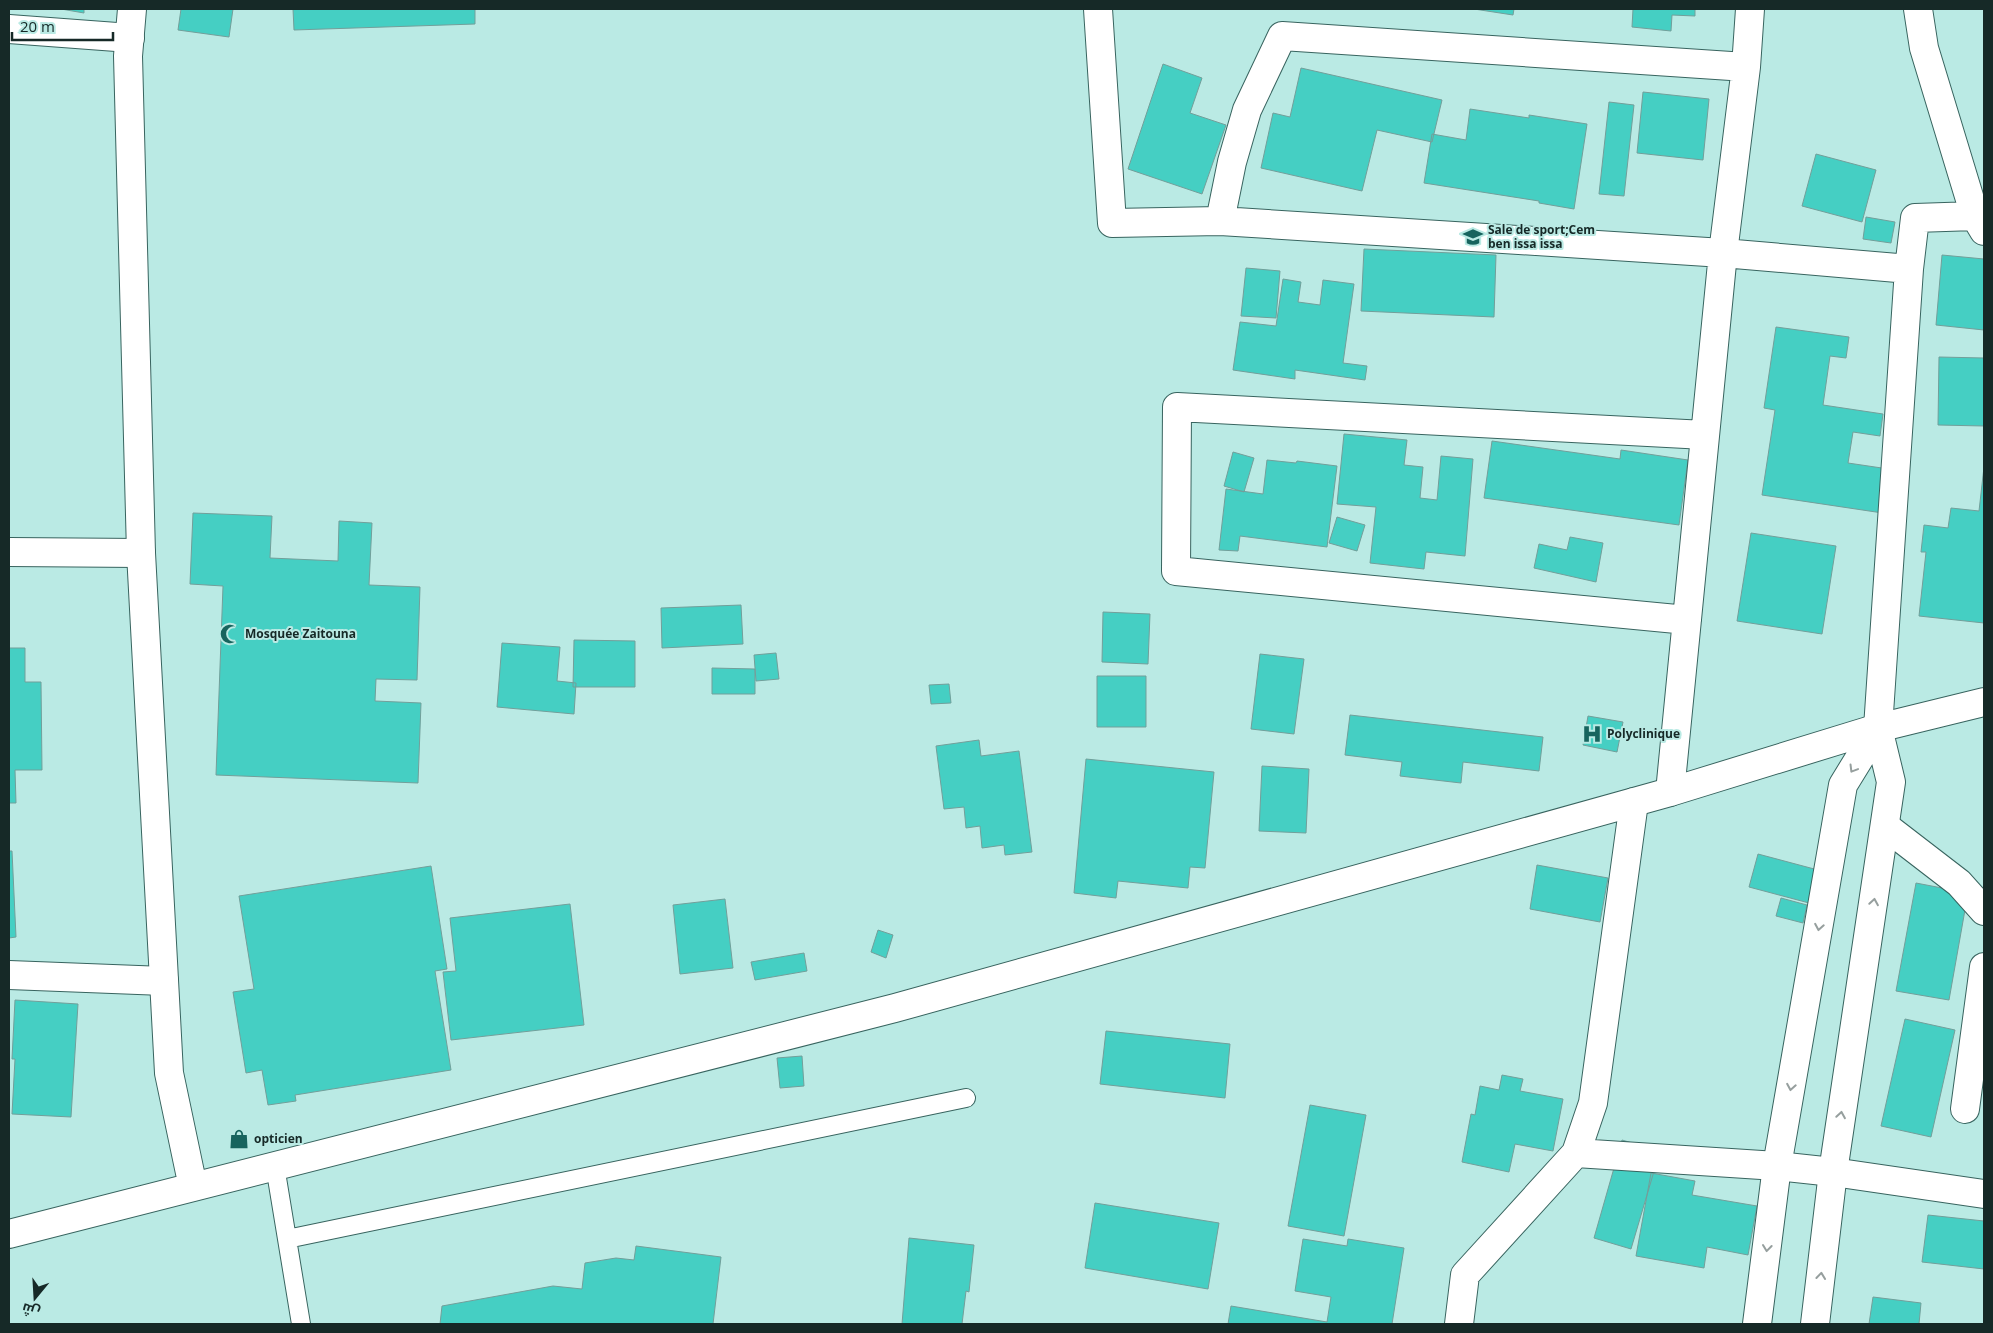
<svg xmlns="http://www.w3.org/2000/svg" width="1993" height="1333" viewBox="0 0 1993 1333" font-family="'Open Sans',Cairo,sans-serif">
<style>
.building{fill:#45cfc3;stroke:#729f9a}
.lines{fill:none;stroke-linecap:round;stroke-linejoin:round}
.service-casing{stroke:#38645f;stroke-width:20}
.minor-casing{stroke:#38645f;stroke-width:30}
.tertiary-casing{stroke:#38645f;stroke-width:30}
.service{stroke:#fff;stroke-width:18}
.minor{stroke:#fff;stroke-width:28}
.tertiary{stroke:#fff;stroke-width:28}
.oneway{stroke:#969f9e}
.labels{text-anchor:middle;stroke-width:4;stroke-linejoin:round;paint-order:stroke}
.poi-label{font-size:12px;font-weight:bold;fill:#162927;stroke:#baeae4;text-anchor:start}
</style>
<rect width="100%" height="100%" fill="#baeae4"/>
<path class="building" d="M61,9h23v4z
M181,9h52l-4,28 -51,-7z
M293,9h182v15l-181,6z
M1474,9h40l-1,6z
M1633,9h62v7l-23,-1 -1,16 -39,-4z
M1163,64l39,14 -12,35 36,12 -24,69 -74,-25z
M1301,68l141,32 -10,42 -55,-12 -15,61 -101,-23 12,-55 17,4z
M1643,92l66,7 -6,61 -66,-7z
M1609,102l25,3 -10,91 -25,-2z
M1470,109l59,9v-3l58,9 -13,85 -35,-6v-2l-115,-18 8,-49 34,6z
M1816,154l60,16 -14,52 -60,-16z
M1866,217l29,5 -4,21 -28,-4z
M1364,249l132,6 -2,62 -133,-6z
M1942,255l42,4v71l-48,-5z
M1246,268l34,3 -4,47 -35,-2z
M1283,279l18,3 -3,20 22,3 3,-25 31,4 -11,79 24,3 -2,14 -70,-10v9l-62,-9 7,-48 36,4z
M1776,327l73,10 -3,21 -16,-2 -7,49 60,9 -3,22 -27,-4 -5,31 54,8 -6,44 -134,-20 13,-85 -11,-2z
M1939,357l45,1v68l-46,-1z
M1344,434l63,6 -3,25 19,2 -3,31 17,2 4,-44 32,3 -8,97 -39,-4 -2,17 -54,-6 6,-56 -39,-3z
M1492,441l128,18 1,-9 67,10 -9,65 -195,-27z
M1233,452l21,6 -10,34 -20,-6z
M1267,460l29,3 1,-2 40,5 -10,81 -87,-11 -2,15 -19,-1 7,-61 37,5z
M1984,467v156l-65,-7 7,-64h-5l3,-27 24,3 3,-20 28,3z
M193,513l79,3 -2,42 68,3 1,-40 33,2 -3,62 51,2 -3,93 -41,-1 -1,22 46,2 -3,80 -202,-8 7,-189 -33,-2z
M1337,517l28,8 -8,26 -28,-8z
M1751,533l85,13 -14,88 -85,-13z
M1570,537l33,6 -7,39 -62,-14 5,-24 28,6z
M741,605l2,39 -81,4 -1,-40z
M1103,612l47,2 -2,50 -46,-2z
M574,640l61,1v46h-62z
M502,643l58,4 -3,34 19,2 -2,31 -77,-7z
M9,648h16v34h16l1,88h-27l1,33h-7z
M776,653l3,26 -23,2 -2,-26z
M1260,654l44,5 -10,75 -43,-5z
M712,668l43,1v25h-43z
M1097,676h49v51h-49z
M949,684l2,19 -20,1 -2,-19z
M1350,715l193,22 -4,34 -76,-9 -2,21 -61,-7 2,-14 -57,-7z
M1588,716l35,6 -6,30 -34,-7z
M979,740l2,16 38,-5 13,101 -27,3 -1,-10 -22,3 -2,-22 -14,2 -2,-21 -20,2 -8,-63z
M1086,759l128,13 -9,96 -15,-1 -2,21 -70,-7 -2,17 -42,-5z
M1262,766l47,3 -3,64 -47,-2z
M9,851h3l4,86 -7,1z
M1758,854l60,16 -9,33 -60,-16z
M1537,865l71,13 -8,44 -70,-13z
M431,866l16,103 -12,2 16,99 -156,25 1,6 -28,4 -6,-35 -16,3 -13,-81 21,-3 -15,-93z
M1916,883l52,10 -19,107 -53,-9z
M1781,898l26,7 -4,18 -27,-7z
M725,899l8,69 -53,6 -7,-69z
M570,904l14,121 -133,15 -8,-68 13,-1 -6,-53z
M878,930l15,5 -7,23 -15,-6z
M804,953l3,18 -52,9 -4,-18z
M15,1000l63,4 -7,113 -59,-3 3,-55h-3z
M1905,1019l50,11 -24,107 -50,-11z
M1106,1031l124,13 -5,54 -125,-14z
M802,1056l2,30 -24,2 -3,-30z
M1502,1075l21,4 -3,12 43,8 -10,52 -38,-7 -6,28 -47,-10 9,-48 4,1 5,-29 19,4z
M1310,1105l56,10 -22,121 -56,-10z
M1622,1140l38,11 -29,98 -37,-11z
M1651,1173l44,8 -3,14 65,11 -9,49 -41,-8 -3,21 -68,-12z
M1095,1203l124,20 -11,66 -123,-21z
M1928,1215l56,6v48l-62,-7z
M909,1238l65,7 -5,47 -3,-1 -4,33h-60z
M1303,1239l44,7 1,-7 56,9 -12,76h-164l3,-18 96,16 4,-25 -36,-6z
M636,1246l85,11 -8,67h-273l2,-18 111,-20 29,3 3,-26 31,-5 18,2z
M1873,1297l48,6 -2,21h-50z"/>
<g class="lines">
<defs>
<path id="service" d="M275,1166l26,158
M287,1239l679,-141"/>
<path id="minor" d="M1098,9l14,214 108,-2
M1918,9l6,39 51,168 9,15
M9,29l121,9
M1746,67l-464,-31 -35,74 -15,52 -12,59 503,32 186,16 6,-51 60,-2
M9,552l132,1
M1687,620l-511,-49 1,-164 528,28
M1878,728l31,-459
M1670,792l53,-539 23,-186 4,-58
M1885,826l74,57 25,28
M9,975l155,6
M1965,1109l19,-142
M1576,1153l201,13 56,6 151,22
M1459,1324l6,-49 111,-122 17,-50 41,-301"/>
<path id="tertiary" d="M132,9l-4,47 13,497 28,520 24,114
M9,1234l886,-226 775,-216 208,-64 106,-26
M1757,1324l20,-158 66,-381 35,-57
M1815,1324l18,-152 58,-390 -13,-54"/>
</defs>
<use href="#service" class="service-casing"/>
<use href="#minor" class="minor-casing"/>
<use href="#tertiary" class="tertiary-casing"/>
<use href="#service" class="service"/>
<use href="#minor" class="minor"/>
<use href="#tertiary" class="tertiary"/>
</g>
<defs><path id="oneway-chevron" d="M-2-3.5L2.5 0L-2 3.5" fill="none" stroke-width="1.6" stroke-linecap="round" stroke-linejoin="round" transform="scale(1.25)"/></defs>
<g class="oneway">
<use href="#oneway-chevron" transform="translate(1853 769) rotate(121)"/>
<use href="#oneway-chevron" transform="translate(1874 902) rotate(-81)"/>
<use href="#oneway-chevron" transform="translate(1819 927) rotate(100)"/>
<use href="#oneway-chevron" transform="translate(1791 1087) rotate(100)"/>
<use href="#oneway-chevron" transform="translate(1841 1115) rotate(-81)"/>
<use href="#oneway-chevron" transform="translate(1767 1248) rotate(97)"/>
<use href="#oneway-chevron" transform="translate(1821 1276) rotate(-84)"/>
</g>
<defs>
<symbol id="school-bare" viewBox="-9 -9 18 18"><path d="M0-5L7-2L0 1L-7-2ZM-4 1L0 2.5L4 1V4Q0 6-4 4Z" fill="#17645e" stroke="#baeae4" stroke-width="2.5" paint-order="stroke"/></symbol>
<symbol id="mosque-bare" viewBox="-9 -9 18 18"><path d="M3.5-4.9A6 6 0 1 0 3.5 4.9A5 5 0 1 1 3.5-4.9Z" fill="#17645e" stroke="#baeae4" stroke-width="2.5" paint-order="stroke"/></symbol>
<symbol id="hospital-bare" viewBox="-9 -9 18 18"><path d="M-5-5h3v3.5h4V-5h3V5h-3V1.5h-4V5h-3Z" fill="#17645e" stroke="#baeae4" stroke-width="2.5" paint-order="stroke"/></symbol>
<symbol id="shop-bare" viewBox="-9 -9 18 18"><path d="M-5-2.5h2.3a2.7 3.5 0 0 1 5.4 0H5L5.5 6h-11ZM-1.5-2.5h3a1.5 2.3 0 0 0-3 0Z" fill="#17645e" stroke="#baeae4" stroke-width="2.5" paint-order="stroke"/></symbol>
</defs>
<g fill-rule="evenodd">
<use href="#school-bare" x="1459" y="223" width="28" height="28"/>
<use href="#mosque-bare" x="216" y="620" width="28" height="28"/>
<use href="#hospital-bare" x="1578" y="720" width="28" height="28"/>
<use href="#shop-bare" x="225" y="1125" width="28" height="28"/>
</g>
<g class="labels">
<g class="poi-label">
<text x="1488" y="234">Sale de sport;Cem<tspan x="1488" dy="14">ben issa issa</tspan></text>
<text x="245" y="638">Mosquée Zaitouna</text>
<text x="1607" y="738">Polyclinique</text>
<text x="254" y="1143">opticien</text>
</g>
</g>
<rect width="1993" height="1333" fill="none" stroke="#162927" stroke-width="20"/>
<g transform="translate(35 1298) rotate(198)" stroke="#baeae4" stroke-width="4" paint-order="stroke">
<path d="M0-4L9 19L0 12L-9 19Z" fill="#162927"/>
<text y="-8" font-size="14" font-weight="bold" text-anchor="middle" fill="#162927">ش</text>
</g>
<path d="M12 32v8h101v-8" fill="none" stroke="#162927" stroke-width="2.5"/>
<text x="20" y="32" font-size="15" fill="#162927" stroke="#baeae4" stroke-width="4" paint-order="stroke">20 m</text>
</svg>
